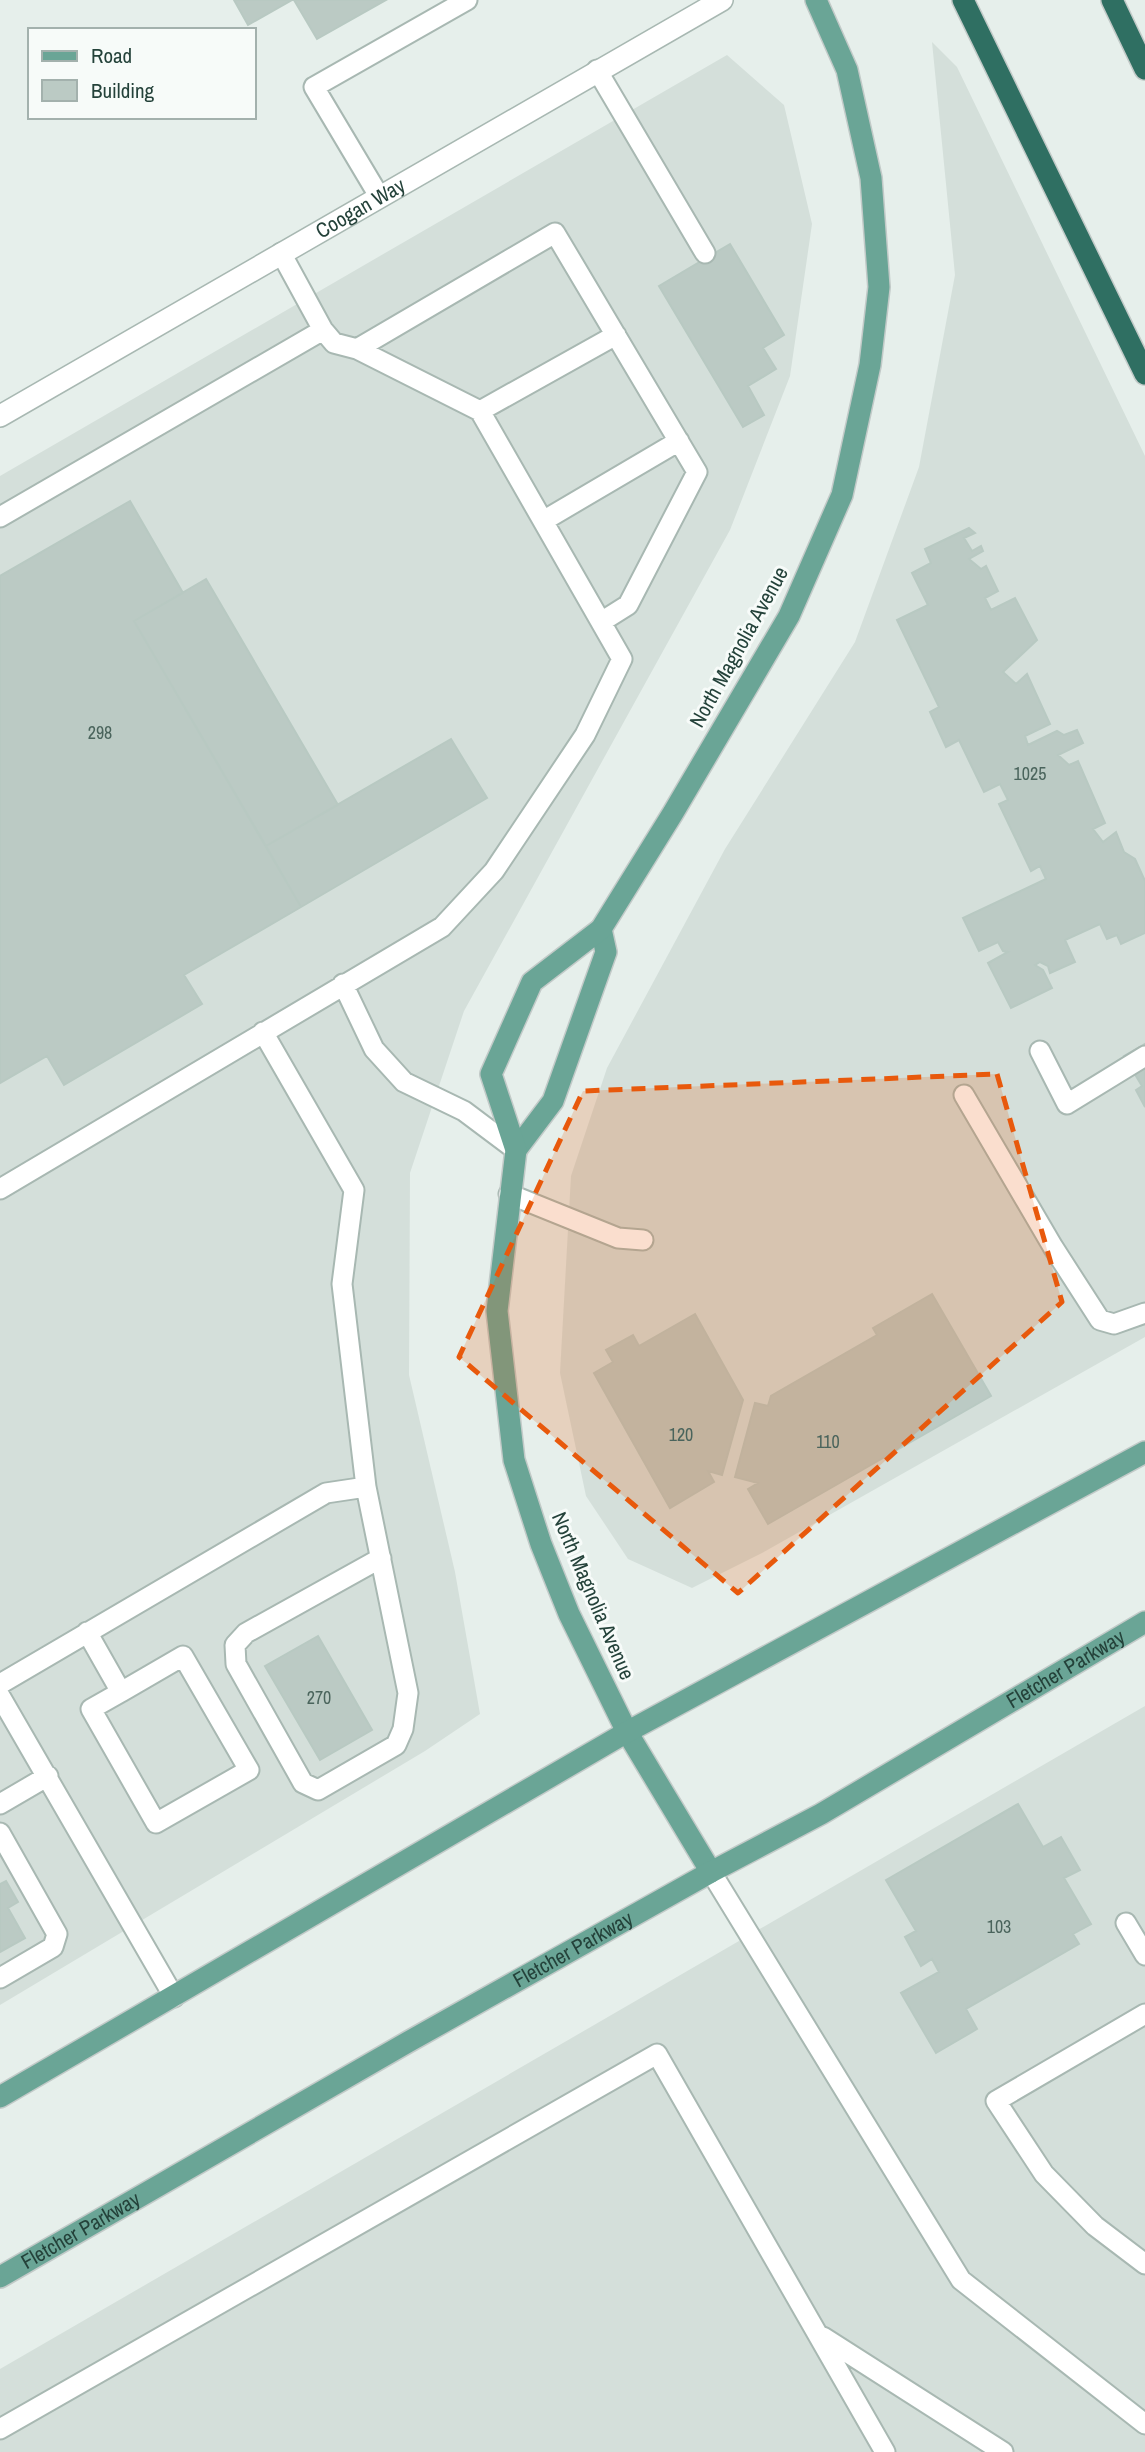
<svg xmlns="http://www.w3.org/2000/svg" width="1145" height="2452" viewBox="0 0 1145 2452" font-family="'Archivo Narrow',sans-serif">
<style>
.built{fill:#d4dfda}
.building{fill:#bbcac4;stroke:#b8c9c2;stroke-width:2}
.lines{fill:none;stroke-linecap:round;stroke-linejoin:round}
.service-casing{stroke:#a8b8b2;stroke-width:23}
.minor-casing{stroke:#a8b8b2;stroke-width:24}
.primary-casing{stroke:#c2cac8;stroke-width:24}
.motorway-casing{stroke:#c2cac8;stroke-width:24}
.service{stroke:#fff;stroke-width:19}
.minor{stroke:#fff;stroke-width:21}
.primary{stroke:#6aa596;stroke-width:21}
.motorway{stroke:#2f6f62;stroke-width:21}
.marked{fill:#e8590c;fill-opacity:0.2;stroke:#e8590c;stroke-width:5;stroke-dasharray:14 9;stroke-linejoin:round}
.labels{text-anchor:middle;stroke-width:6;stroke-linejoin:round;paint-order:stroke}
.number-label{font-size:18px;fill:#4a645c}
.street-label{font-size:21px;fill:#24423a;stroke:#f7fbf9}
</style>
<rect width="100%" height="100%" fill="#e6efeb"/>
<path class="built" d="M932,42l25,25 188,389v881l-383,216 -70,35 -64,-29 -42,-63 -26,-123 11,-197 36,-108 118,-219 130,-207 64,-175 36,-192z
M727,55l57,50 28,119 -22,152 -60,154 -266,481 -54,162 -1,202 46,197 25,142 -55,37 -425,254v-1529z
M1145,1706v746h-1145v-83z"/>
<path class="building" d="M234,0h58l-44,25z
M294,0h92l-69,39z
M730,244l54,91 -21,13 13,21 -28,17 16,29 -21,12 -84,-141z
M130,501l53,92 -49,28 167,286 -117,68 18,29 -138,81 -17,-29 -47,27v-507z
M969,528l6,5 -11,5 8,13 9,-5 2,5 -14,8 12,10 5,-3 12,25 -13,7 6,12 24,-12 22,42 -34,32 13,12 11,-10 23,50 -25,12 3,9 29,-14 7,4 13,-5 6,13 -25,12 11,10 9,-4 27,62 -12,6 10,13 13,-10 8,20 11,7 10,22v52l-24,11 -4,-9 -10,4 -7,-15 -35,16 10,22 -25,11 -2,-7 -8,-4 -5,3 8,5 9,18 -41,20 -23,-45 20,-11 -5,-1 -5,-9 -19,9 -16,-33 83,-39 -6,-13 -9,5 -32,-67 9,-4 -8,-16 -16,8 -25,-52 -13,7 -16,-35 9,-5 -42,-87 31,-15 -16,-32 19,-10 -6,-14z
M206,579l132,226 -72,41 -132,-225z
M451,739l36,59 -186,109 -35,-61z
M1145,1044v63l-9,-17 6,-4 -18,-30z
M932,1294l59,102 -223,128 -20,-35 10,-6 -23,-6 20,-74 13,3 3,-10 106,-61 -4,-7z
M695,1314l48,86 -21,75 -14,-4 6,11 -44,26 -76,-135 19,-11 -7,-12 27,-15 6,11z
M318,1636l54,94 -52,30 -55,-94z
M1018,1804l25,43 18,-10 19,33 -16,8 27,46 -18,10 6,10 -113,65 11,20 -41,24 -35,-60 38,-21 -7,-13 -11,7 -16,-29 11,-6 -30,-51z
M6,1881l12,21 -10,6 17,30 -25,14v-68z"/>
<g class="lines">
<defs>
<path id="service" d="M597,70l108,183
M379,196l-65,-109 153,-87
M357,349l198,-116 142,239 -69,133 -27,17
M480,411l136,-76
M0,517l323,-187
M543,521l136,-80
M343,984l31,65 30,33 60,29 52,39
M1040,1051l27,53 78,-48
M964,1095l89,152 47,73 14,4 31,-11
M0,1189l442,-262 52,-56 91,-136 37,-76 -142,-248 -123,-62 -23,-6 -11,-13 -42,-77
M509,1194l109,44 25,2
M366,1487l42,206 -5,36 -7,16 -78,45 -15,-7 -67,-119 -1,-19 11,-12 135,-75
M87,1632l34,60 -30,17 65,114 93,-53 -66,-114 -62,36
M0,1684l326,-191 40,-6 -24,-203 12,-94 -91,-158
M0,1696l174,301
M0,1804l48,-28
M0,1833l57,101 -4,13 -53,31
M711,1872l250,408 184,144
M1126,1923l19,32
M1145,2014l-149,87 48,73 51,52 50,38
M823,2337l180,115
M0,2429l657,-375 228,398"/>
<g id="minor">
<path id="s1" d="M0,416l722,-416"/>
</g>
<g id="primary">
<path d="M516,1150l37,-49 53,-149 -5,-23"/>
<path d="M711,1872l-84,-140 -58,-118 -28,-70 -27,-84 -17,-149 19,-161 -25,-76 41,-92 69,-53 72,-116 116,-197 53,-121 28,-130 9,-78 -8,-109 -24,-108 -31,-70"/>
<path d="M0,2097l627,-365 518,-280"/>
<path id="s2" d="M0,2277l408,-235 303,-170 110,-58 324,-192"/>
</g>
<path id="motorway" d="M963,0l182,374
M1112,0l33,69"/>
</defs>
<use href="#service" class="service-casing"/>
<use href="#minor" class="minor-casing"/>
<use href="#primary" class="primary-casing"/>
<use href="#motorway" class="motorway-casing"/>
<use href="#service" class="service"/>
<use href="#minor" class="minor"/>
<use href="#primary" class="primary"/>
<use href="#motorway" class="motorway"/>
</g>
<path class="marked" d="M997,1074l65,228 -324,291 -279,-236 124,-266z"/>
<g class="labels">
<g class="number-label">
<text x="100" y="739">298</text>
<text x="1030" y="780">1025</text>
<text x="681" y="1441">120</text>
<text x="828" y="1448">110</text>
<text x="319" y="1704">270</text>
<text x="999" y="1933">103</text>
</g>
<g class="street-label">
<text dy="7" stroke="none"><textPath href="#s1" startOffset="416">Coogan Way</textPath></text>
<text transform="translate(739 647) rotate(-61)" y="7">North Magnolia Avenue</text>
<text transform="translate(593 1596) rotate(67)" y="7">North Magnolia Avenue</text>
<text dy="7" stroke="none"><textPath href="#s2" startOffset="1227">Fletcher Parkway</textPath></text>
<text dy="7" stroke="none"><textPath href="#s2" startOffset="660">Fletcher Parkway</textPath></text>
<text dy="7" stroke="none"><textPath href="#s2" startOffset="93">Fletcher Parkway</textPath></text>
</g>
</g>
<rect x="28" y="28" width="228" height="91" fill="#f7fbf9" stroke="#a3b1ad" stroke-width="2"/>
<rect x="42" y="51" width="35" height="10" fill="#6aa596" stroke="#a3b1ad" stroke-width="2"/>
<text x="91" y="63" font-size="21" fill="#24423a">Road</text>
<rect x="42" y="80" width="35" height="21" fill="#bbcac4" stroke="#a3b1ad" stroke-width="2"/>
<text x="91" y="98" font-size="21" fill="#24423a">Building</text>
</svg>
